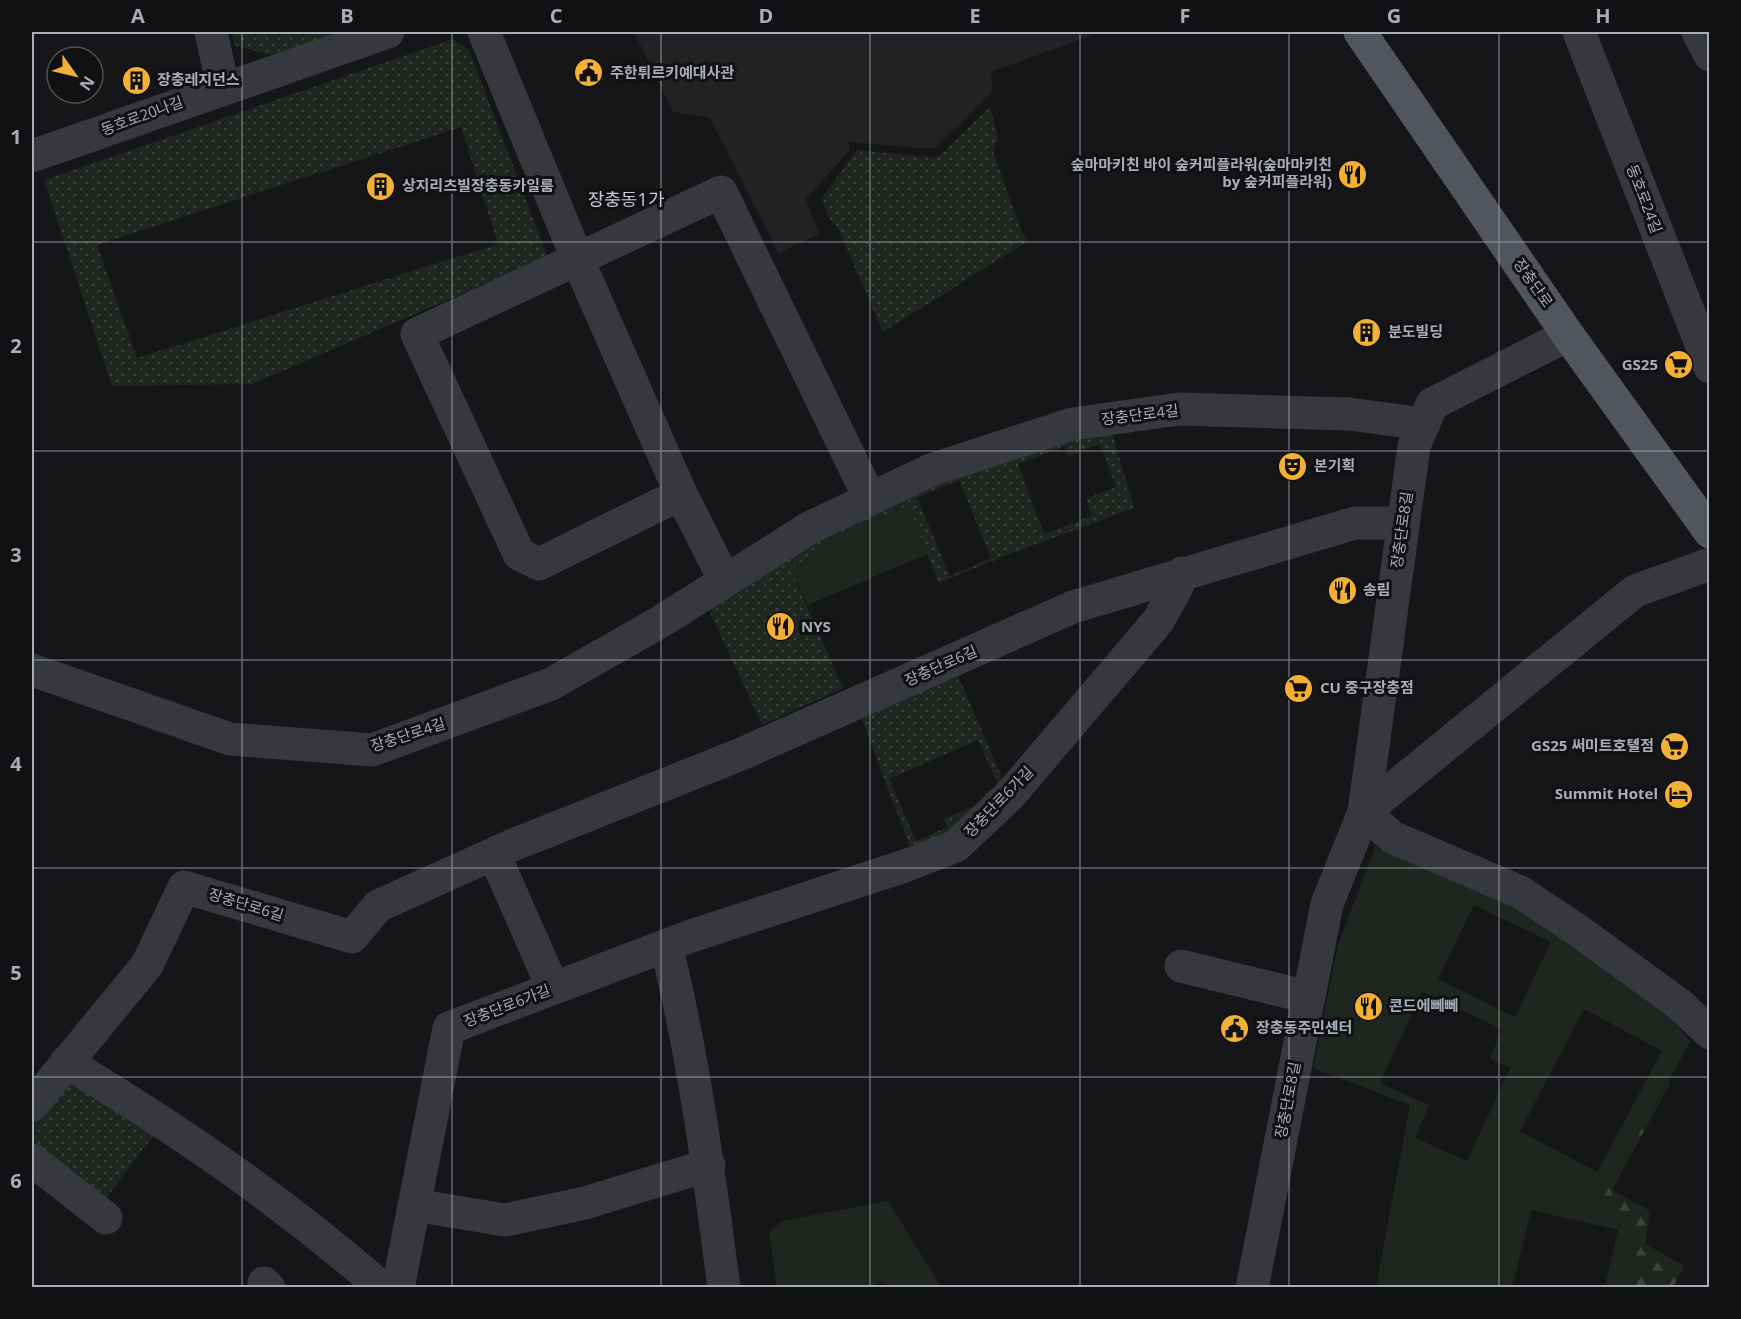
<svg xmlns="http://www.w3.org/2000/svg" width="1741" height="1319" viewBox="0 0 1741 1319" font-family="'Open Sans','Noto Sans KR',sans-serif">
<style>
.built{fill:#222225}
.grass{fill:#1e261f;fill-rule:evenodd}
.forest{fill:url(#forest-firs)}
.garden{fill:url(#garden-dots);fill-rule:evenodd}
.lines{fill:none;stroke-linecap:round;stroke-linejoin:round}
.minor{stroke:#37383d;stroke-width:33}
.major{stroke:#53555c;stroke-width:33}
.grid{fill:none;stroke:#a8adb8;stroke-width:1.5;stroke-opacity:0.55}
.labels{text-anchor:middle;stroke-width:6;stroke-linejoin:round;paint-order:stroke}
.poi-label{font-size:15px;font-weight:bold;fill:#a8adb8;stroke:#111113;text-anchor:start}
.street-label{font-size:15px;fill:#a8adb8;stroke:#111113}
.quarter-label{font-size:18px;fill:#c9ccd4;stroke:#111113}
.neatline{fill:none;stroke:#a8adb8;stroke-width:2}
.grid-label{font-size:20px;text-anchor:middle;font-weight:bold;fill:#a8adb8}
</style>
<defs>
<pattern id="forest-firs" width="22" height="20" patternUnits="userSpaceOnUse" patternTransform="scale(1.5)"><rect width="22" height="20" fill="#1e261f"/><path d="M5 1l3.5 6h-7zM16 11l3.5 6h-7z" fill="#3c433d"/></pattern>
<pattern id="garden-dots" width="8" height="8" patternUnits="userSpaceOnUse" patternTransform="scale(1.5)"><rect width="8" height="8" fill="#1e261f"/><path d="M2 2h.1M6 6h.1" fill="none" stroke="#3c433d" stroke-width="1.8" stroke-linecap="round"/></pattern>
</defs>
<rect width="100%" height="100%" fill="#161618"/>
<path class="built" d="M634,32h467l-110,40 2,19 -59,58 -85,-7 1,8 -44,49 13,35 -41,19 -68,-135 -37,-6z"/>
<path class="grass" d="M908,504l19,50 -119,51 -17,-35 45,-35z
M1375,847l142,60 149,103 24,32 -94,168 42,27 -13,50h-20l13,-57 -87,-20 -19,77h-136l34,-182 -97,-37 25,-123zM1474,905l77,37 -36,75 -77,-38zM1422,992l80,37 -12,30 20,9 -43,93 -52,-23 14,-33 -49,-22zM1584,1009l78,42 -65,121 -77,-41z
M888,1201l52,84 -3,2h-49l-7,-6 -7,6h-97l-8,-54 13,-12z"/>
<path class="forest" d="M1668,1082l2,1 -58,107 38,21 -5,33 40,22 -12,21h-48l13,-50 -42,-27z"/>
<path class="garden" d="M232,32h147l-110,23 -35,-10z
M453,39l16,11 79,207 -296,127 -140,2 -68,-206zM461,127l37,117 -361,114 -40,-113z
M990,107l8,31 -5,14 29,80 6,9 -145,91 -46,-106 -6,-5 -10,-22 36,-49 80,8z
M1111,429l23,79 -130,48 -65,27 -31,-78 -72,30 -45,35 52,118 -81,37 -55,-119 196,-114zM1100,444l16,43 -30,12 6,17 -48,18 -26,-70 46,-17 4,9zM959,480l32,78 -41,18 -33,-78z
M956,671l50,116 -48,50 -46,15 -53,-140zM978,740l21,46 -14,7v8l-41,18 3,8 -31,14 -27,-62z
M66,1073l90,59 -55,73 -69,-51v-35z"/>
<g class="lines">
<path class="minor" d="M211,32l12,55
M484,32l93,226 104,236 44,87
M1579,32l131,335
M1698,32l12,23
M32,156l356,-124
M681,494l-142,70 -20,-10 -102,-220 304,-142 149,307
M32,670l198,69 142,11 179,-66 109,-62 149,-94 122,-58 141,-46 107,-15 170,5 75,10
M1364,812l271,-221 75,-27
M1364,812l28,25 128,55 56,37 103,75 31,29
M494,854l59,134
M666,945c28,113 43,227 58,343
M1181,966l127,31
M66,1062c114,69 215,138 316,226
M32,1105l115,-140 37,-78 168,50 26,-31 135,-61 226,-90 334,-148 282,-84h47
M32,1160l74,58
M414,1205l91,15 80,-17 124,-38
M264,1283l5,5
M398,1288l51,-260 242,-92 214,-70 51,-20 54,-51 148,-174 19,-34 5,-14
M1252,1288l75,-384 37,-92 50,-366 18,-42 136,-69"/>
<path class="major" d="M1360,32l208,303 142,197"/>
</g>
<path class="grid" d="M242,32v1256M452,32v1256M661,32v1256M870,32v1256M1080,32v1256M1289,32v1256M1499,32v1256M32,242h1678M32,451h1678M32,660h1678M32,868h1678M32,1077h1678"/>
<defs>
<symbol id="civic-disc" viewBox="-11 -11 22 22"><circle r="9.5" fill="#f2b134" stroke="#111113"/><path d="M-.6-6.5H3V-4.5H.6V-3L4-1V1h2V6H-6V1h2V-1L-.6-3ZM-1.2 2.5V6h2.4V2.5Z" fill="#111"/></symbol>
<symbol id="building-disc" viewBox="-11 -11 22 22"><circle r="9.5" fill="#f2b134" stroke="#111113"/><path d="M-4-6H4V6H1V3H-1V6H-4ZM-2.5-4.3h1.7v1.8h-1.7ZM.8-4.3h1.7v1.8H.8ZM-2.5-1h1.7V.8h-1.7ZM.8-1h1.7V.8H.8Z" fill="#111"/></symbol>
<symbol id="restaurant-disc" viewBox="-11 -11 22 22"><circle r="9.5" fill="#f2b134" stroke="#111113"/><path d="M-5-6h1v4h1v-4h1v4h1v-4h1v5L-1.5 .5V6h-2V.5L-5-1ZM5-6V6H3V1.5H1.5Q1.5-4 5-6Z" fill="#111"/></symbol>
<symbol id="supermarket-disc" viewBox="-11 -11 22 22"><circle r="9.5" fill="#f2b134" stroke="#111113"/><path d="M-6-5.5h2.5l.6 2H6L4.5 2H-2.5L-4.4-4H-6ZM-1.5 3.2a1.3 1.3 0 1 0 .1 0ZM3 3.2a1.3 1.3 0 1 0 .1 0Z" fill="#111"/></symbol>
<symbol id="theatre-disc" viewBox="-11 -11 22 22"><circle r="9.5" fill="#f2b134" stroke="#111113"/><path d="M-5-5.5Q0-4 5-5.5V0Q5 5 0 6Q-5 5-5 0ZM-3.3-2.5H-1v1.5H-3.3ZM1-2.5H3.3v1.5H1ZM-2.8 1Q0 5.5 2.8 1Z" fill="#111"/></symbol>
<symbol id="hotel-disc" viewBox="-11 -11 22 22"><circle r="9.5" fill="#f2b134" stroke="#111113"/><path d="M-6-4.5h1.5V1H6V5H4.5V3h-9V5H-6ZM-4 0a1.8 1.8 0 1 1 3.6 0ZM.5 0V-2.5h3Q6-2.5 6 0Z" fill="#111"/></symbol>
</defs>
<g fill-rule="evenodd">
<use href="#civic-disc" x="572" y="56" width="33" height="33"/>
<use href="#building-disc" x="120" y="64" width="33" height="33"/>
<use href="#restaurant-disc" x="1336" y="158" width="33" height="33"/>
<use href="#building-disc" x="364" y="170" width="33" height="33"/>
<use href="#building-disc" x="1350" y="316" width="33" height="33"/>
<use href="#supermarket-disc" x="1662" y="348" width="33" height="33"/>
<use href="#theatre-disc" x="1276" y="450" width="33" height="33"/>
<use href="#restaurant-disc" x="1326" y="574" width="33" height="33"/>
<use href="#restaurant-disc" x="764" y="610" width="33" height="33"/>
<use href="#supermarket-disc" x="1282" y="672" width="33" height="33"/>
<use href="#supermarket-disc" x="1658" y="730" width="33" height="33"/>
<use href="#hotel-disc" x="1662" y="778" width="33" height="33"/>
<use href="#restaurant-disc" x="1352" y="990" width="33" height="33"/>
<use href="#civic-disc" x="1218" y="1012" width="33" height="33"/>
</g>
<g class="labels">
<g class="poi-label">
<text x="610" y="78">주한튀르키예대사관</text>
<text x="157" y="85">장충레지던스</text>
<text x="1332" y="170" text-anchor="end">숲마마키친 바이 숲커피플라워(숲마마키친<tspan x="1332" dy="17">by 숲커피플라워)</tspan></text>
<text x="402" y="191">상지리츠빌장충동카일룸</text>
<text x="1388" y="337">분도빌딩</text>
<text x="1658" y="370" text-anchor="end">GS25</text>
<text x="1314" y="471">본기획</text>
<text x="1363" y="595">송림</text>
<text x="801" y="632">NYS</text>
<text x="1320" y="693">CU 중구장충점</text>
<text x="1654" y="751" text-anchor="end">GS25 써미트호텔점</text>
<text x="1658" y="799" text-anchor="end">Summit Hotel</text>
<text x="1389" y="1011">콘드에뻬뻬</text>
<text x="1256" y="1033">장충동주민센터</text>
</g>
<g class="street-label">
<text transform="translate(142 116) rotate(-20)" y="5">동호로20나길</text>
<text transform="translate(1644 199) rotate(69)" y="5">동호로24길</text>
<text transform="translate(1533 283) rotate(55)" y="5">장충단로</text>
<text transform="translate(1140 415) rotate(-7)" y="5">장충단로4길</text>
<text transform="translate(1402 530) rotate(-82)" y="5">장충단로8길</text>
<text transform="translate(941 666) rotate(-24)" y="5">장충단로6길</text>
<text transform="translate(408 735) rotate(-18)" y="5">장충단로4길</text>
<text transform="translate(999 802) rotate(-46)" y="5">장충단로6가길</text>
<text transform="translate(246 905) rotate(17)" y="5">장충단로6길</text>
<text transform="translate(507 1006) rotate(-21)" y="5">장충단로6가길</text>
<text transform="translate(1288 1100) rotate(-79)" y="5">장충단로8길</text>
</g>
<g class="quarter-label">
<text x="626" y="206">장충동1가</text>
</g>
</g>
<rect width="1741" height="1319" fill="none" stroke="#111113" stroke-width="66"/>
<g transform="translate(75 75) rotate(124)"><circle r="28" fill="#111113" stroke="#4d4f55" stroke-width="1.5"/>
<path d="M0-4.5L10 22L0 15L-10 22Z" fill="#f2b134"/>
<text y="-9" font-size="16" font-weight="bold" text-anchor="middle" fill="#a8adb8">N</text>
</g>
<rect x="33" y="33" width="1675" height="1253" class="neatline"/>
<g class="grid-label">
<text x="138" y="23">A</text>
<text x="347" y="23">B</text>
<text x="556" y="23">C</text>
<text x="766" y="23">D</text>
<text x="975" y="23">E</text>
<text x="1185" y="23">F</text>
<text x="1394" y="23">G</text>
<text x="1603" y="23">H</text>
<text x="16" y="144">1</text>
<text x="16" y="353">2</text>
<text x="16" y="562">3</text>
<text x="16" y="771">4</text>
<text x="16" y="980">5</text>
<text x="16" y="1188">6</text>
</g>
</svg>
